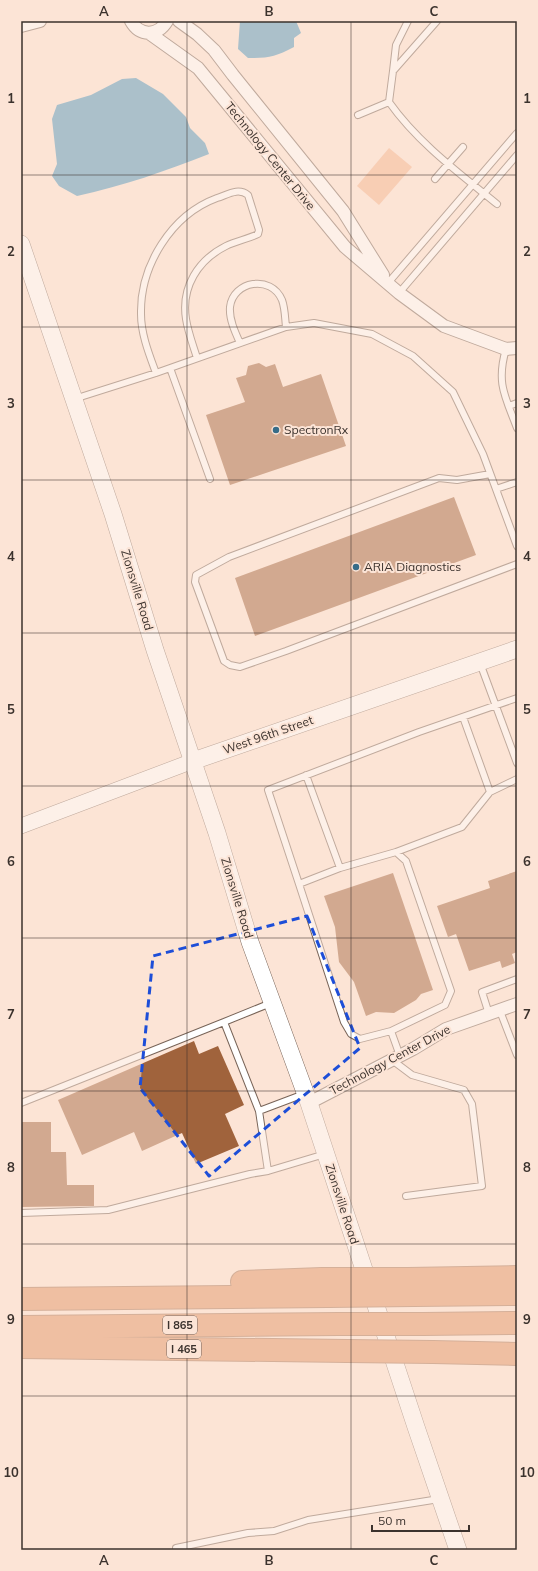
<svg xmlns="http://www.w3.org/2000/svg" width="538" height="1571" viewBox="0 0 538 1571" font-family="Mulish,sans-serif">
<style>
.green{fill:#f4b38d}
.water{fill:#4995bd}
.building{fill:#a0633c}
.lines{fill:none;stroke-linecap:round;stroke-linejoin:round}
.service-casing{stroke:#786458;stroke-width:8}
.minor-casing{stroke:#786458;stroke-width:14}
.tertiary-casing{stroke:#786458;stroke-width:16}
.secondary-casing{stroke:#786458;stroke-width:18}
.motorway-casing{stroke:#a67151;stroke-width:24}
.service{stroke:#fff;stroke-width:6}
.minor{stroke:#fff;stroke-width:12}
.tertiary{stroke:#fff;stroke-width:15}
.secondary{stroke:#fff;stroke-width:17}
.motorway{stroke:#e09365;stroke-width:22}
.motorway-bridge-casing{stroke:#a67151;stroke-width:24;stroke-linecap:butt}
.motorway-bridge{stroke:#e09365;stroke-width:22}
.marked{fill:none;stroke:#1d4ed8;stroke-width:3;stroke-dasharray:8 5;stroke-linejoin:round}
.grid{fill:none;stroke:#3b322d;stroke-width:1;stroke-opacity:0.55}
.poi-dot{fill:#376c88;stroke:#fce4d6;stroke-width:1.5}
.labels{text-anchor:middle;stroke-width:4;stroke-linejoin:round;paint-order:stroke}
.shield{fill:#fce4d6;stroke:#756760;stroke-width:1}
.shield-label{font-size:11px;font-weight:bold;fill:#3b322d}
.street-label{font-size:12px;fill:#3b322d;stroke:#fce4d6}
.poi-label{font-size:12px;fill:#3b322d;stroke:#fce4d6;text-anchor:start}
.neatline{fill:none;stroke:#3b322d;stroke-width:1.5}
.grid-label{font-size:13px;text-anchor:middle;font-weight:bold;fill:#3b322d}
</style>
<rect width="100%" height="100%" fill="#fce4d6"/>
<path class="green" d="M389,148l23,19 -33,38 -22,-19z"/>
<path class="water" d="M240,21h56l5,12 -7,5v9c-19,10 -25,11 -46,11l-10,-9z
M136,78l27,16 23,23 4,11 15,15 4,11c-43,17 -86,32 -132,42l-18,-10 -7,-10 5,-12 -5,-45 5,-14 34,-10 31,-16z"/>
<path class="building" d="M259,363l7,4 9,-3 8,23 38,-13 25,72 -116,39 -24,-70 39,-13 -9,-24 10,-3 2,-9z
M454,497l22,58 -221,81 -20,-58z
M517,871v81l-5,2 3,9 -13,5 -2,-7 -31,10 -13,-37 -8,3 -11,-31 53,-18 -2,-7z
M393,873l40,117 -12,4 -5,6 -22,13 -18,-1 -10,4 -12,-34 -15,-20 -4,-35 -11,-31z
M194,1041l5,13 19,-8 26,59 -19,9 14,32 -43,18 -14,-31 -40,18 -8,-19 -52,23 -24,-55z
M21,1122h30v30h15l1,33h27v21l-73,1z"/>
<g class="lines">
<defs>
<path id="service" d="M437,21l-44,50 -4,31c29,41 70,71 108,102
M393,71l3,-26 12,-24
M358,115l31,-13
M435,179l28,-32
M388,283l129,-150
M399,293l118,-138
M240,343c-5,-11 -11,-24 -10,-36 3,-26 41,-33 52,-7 3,8 3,18 4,27
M506,349c-10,34 -1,47 11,79
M170,368l40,111
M156,373c-7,-19 -15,-39 -15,-59 -1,-48 30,-99 76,-116 10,-3 21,-11 31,-3l11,35 -1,4c-10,5 -22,7 -32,12 -28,14 -45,41 -40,73 2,13 7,26 11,39
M74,399l82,-26 130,-46 28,-4 58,11 41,22 40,36 30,62 34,92
M509,406l8,-3
M490,474l-33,6 -18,-2 -210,79 -33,18 -1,7 29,79 6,4 10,2 46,-16 231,-87
M496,489l21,-7
M480,663l37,100
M463,717l27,75
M306,775l34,93
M396,852l66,-25 28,-35 27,-13
M299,884l-31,-94 151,-58 98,-34
M271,1003l-47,19 35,89 9,60 57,-17
M500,1011l17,44
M489,1014l-7,-22 35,-13
M391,1031l-31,8 -9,-5 -7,-12 -45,-138 41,-16 56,-16 10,9 45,130 -6,14 -54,26 9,25
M392,1060l20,15 52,15 8,14 10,82 -76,10
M21,1103l203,-81
M259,1111l45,-17
M21,1213l87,-3 142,-36 18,-3
M176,1548l72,-15 26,-2 34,-11 131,-21"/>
<path id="minor" d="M131,21c9,16 27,15 36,0
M179,21l18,13 17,16 19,25 110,136 40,64
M21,26l19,-5
M149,33l49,35 147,179 54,46 45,33 62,23 11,-1
M309,1103l104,-54 33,-20 71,-25"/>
<path id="tertiary" d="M21,826l172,-65"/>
<path id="secondary" d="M21,244l92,270 42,136 62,183 33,109 59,161 107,324 42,123
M193,761l324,-112"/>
<path id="motorway" d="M408,1279l109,-2
M242,1282l80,-3
M414,1295l103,-1
M21,1299l307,-3
M423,1324l94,-1
M21,1327l318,-3
M21,1347l326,4
M433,1352l84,2"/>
</defs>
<use href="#service" class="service-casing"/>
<use href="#minor" class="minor-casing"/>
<use href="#tertiary" class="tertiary-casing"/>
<use href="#secondary" class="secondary-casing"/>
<use href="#motorway" class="motorway-casing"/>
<use href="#service" class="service"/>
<use href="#minor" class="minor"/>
<use href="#tertiary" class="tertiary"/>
<use href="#secondary" class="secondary"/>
<use href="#motorway" class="motorway"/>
<defs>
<path id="motorway-bridge" d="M322,1279h86
M328,1296l86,-1
M339,1324h84
M347,1351l86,1"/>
</defs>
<use href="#motorway-bridge" class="motorway-bridge-casing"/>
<use href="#motorway-bridge" class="motorway-bridge"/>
</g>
<path d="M0 0H538V1571H0ZM307,916l53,132 -151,128 -69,-88 13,-132z" fill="#fce4d6" fill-opacity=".55" fill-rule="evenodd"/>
<path class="marked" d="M307,916l53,132 -151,128 -69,-88 13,-132z"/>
<path class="grid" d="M187,21v1529M351,21v1529M21,175h496M21,327h496M21,480h496M21,633h496M21,786h496M21,938h496M21,1091h496M21,1244h496M21,1396h496"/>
<g class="poi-dot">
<circle cx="276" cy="430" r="4"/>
<circle cx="356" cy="567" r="4"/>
</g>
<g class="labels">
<g class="shield">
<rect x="163" y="1316" width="34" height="18" rx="3"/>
<rect x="167" y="1340" width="34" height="18" rx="3"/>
</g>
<g class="shield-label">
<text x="180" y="1329">I 865</text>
<text x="184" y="1353">I 465</text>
</g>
<g class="street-label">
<text transform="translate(270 156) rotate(51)" y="4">Technology Center Drive</text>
<text transform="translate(137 590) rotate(73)" y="4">Zionsville Road</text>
<text transform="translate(268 735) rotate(-19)" y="4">West 96th Street</text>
<text transform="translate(237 898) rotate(73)" y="4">Zionsville Road</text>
<text transform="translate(390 1060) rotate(-28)" y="4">Technology Center Drive</text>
<text transform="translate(342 1204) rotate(72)" y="4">Zionsville Road</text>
</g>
<g class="poi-label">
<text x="284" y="434">SpectronRx</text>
<text x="364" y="571">ARIA Diagnostics</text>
</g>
</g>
<rect width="538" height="1571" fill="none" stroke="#fce4d6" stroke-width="44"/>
<path d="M372 1525v6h97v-6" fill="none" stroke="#3b322d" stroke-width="2"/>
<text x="378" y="1525" font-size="12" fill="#3b322d" stroke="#fce4d6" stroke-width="3" paint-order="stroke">50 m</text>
<rect x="22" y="22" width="494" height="1527" class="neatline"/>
<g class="grid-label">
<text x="104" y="16">A</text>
<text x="269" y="16">B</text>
<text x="434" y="16">C</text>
<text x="11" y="103">1</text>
<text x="527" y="103">1</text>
<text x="11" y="256">2</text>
<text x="527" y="256">2</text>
<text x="11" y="408">3</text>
<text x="527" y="408">3</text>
<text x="11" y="561">4</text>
<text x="527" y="561">4</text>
<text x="11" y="714">5</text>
<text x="527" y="714">5</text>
<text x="11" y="866">6</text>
<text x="527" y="866">6</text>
<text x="11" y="1019">7</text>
<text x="527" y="1019">7</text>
<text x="11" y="1172">8</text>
<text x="527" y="1172">8</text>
<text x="11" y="1324">9</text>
<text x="527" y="1324">9</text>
<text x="11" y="1477">10</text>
<text x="527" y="1477">10</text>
<text x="104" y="1565">A</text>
<text x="269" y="1565">B</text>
<text x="434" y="1565">C</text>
</g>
</svg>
